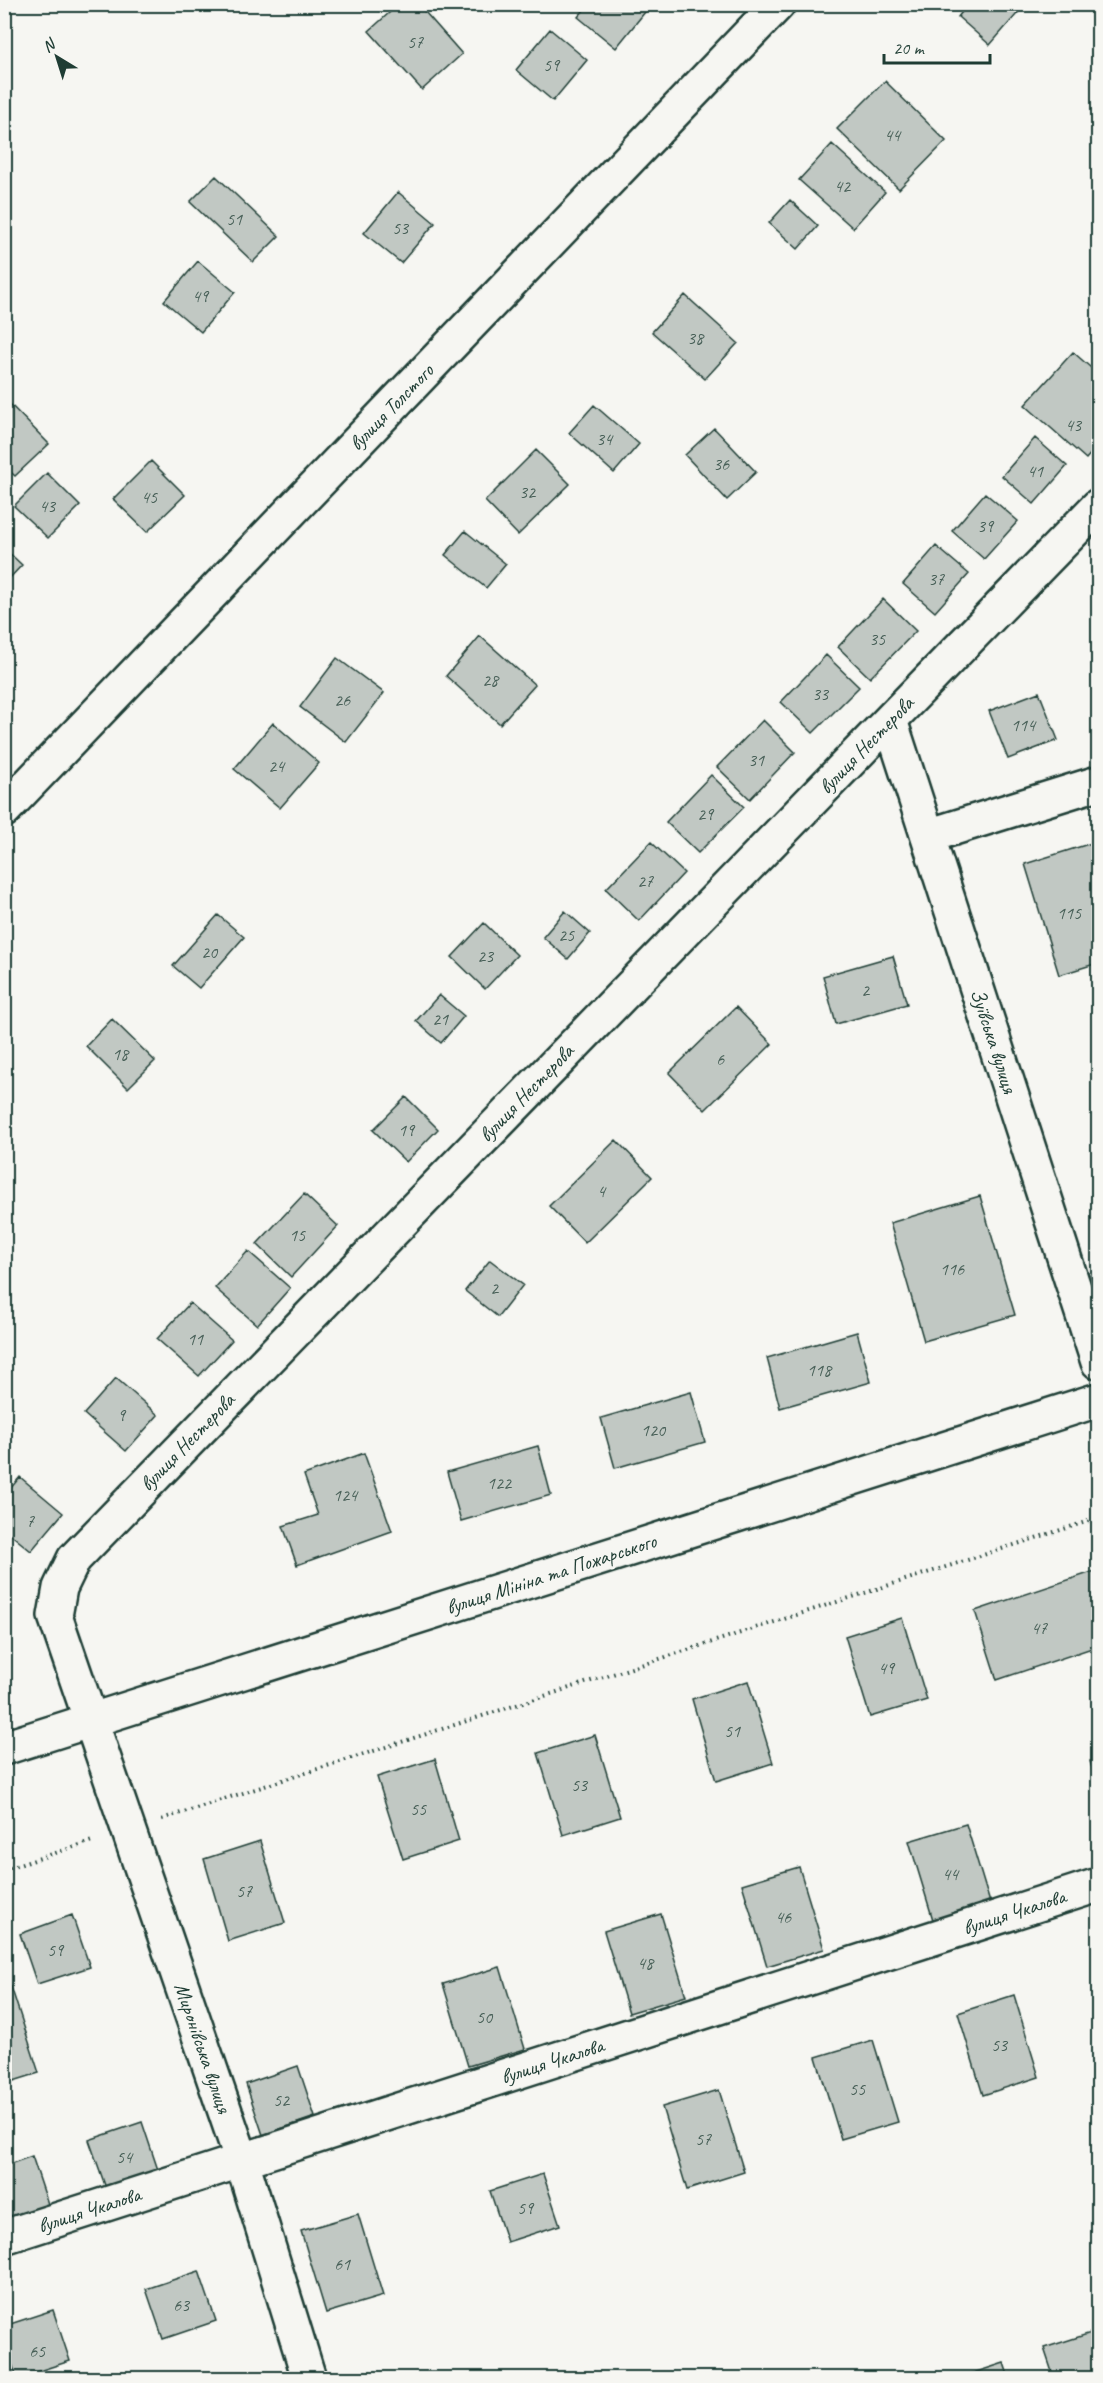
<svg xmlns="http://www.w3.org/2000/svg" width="1103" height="2383" viewBox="0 0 1103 2383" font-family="Caveat,sans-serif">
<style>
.building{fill:#c1c8c3;stroke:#1f3d34;stroke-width:1.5}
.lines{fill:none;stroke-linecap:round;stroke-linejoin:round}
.minor-casing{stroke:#1f3d34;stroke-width:38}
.path{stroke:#1f3d34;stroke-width:4;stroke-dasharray:1.5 4.5;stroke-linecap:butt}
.minor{stroke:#f6f6f2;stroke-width:33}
.labels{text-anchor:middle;stroke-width:6;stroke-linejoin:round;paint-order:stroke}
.number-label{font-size:18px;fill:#486058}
.street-label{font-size:21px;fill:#1f3d34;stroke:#f6f6f2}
</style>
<rect width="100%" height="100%" fill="#f6f6f2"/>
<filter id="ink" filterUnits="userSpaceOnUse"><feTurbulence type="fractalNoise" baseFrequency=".0167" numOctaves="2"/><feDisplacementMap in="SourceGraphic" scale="12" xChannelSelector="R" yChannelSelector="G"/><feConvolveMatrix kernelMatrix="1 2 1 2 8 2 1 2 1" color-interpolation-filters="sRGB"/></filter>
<g filter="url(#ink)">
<path class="building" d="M399,4h19l44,50 -40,36 -53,-59z
M589,4h57l3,3 -33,41 -38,-31z
M968,4h53l2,3 -33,38 -32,-28z
M550,29l37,31 -34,41 -37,-31z
M885,81l61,60 -47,48 -62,-60z
M832,144l53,48 -32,36 -54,-48z
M216,176l63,60 -26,26 -63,-60z
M398,192l37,31 -34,40 -37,-30z
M790,200l28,26 -20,23 -29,-26z
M198,261l37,31 -34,40 -37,-31z
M685,295l53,48 -33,36 -53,-47z
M1073,352l25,22v71l-12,14 -61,-54z
M4,398l45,46 -34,32 -11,-10z
M594,405l45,39 -25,29 -45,-40z
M714,428l42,44 -29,28 -42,-45z
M1035,438l32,28 -33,38 -32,-28z
M536,450l34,34 -52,51 -33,-34z
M151,461l34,34 -38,37 -34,-33z
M47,473l33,33 -32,32 -34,-32z
M985,493l33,28 -34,38 -32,-28z
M465,531l41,33 -20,24 -41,-33z
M936,546l33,28 -34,38 -32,-28z
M4,548l18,17 -18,19z
M883,599l33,32 -46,47 -32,-31z
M480,636l55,49 -35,39 -54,-48z
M826,655l33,32 -46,46 -32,-31z
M337,658l47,35 -38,49 -46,-35z
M1039,692l19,48 -50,19 -19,-48z
M763,720l32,32 -45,47 -33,-32z
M273,723l46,40 -39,45 -46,-39z
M711,775l33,32 -46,46 -32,-31z
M1098,841v122l-39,12 -34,-111z
M651,842l33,31 -45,48 -33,-32z
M565,911l25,22 -22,26 -25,-22z
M218,915l26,22 -45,51 -26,-22z
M484,923l33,32 -32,34 -33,-32z
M893,956l14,48 -71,20 -13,-48z
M439,995l25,21 -23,27 -25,-22z
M736,1007l36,37 -67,66 -36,-37z
M112,1019l43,42 -27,27 -42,-42z
M406,1097l32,32 -32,33 -33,-32z
M616,1140l36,37 -67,66 -36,-37z
M304,1194l34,32 -47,51 -34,-33z
M980,1196l35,119 -91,26 -34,-118z
M248,1251l42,37 -33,37 -42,-37z
M490,1260l33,25 -25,32 -33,-26z
M190,1303l42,37 -33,36 -42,-37z
M857,1332l14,50 -91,26 -13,-50z
M116,1378l42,37 -32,36 -42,-37z
M691,1392l14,50 -90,26 -14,-50z
M538,1446l13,49 -90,26 -14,-49z
M364,1453l28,78 -95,34 -14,-39 35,-11 -14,-40z
M20,1477l43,36 -32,38 -27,-22v-33z
M1098,1570v76l-101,34 -22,-69z
M902,1618l25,82 -57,17 -25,-81z
M748,1681l25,82 -57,18 -24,-82z
M595,1735l25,82 -57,18 -25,-82z
M435,1759l24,82 -56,18 -26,-82z
M1098,1759v32l-8,-30z
M966,1824l25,82 -57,17 -25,-82z
M260,1841l25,82 -57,18 -24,-82z
M799,1867l25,82 -57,17 -25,-82z
M661,1914l25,82 -57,17 -25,-82z
M72,1915l18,52 -53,17 -17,-50z
M4,1965l35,108 -35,11z
M500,1967l25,82 -57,17 -25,-82z
M1014,1995l25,82 -56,18 -25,-82z
M873,2040l25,82 -57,17 -25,-82z
M298,2066l17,51 -52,18 -17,-51z
M719,2090l25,82 -57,18 -25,-83z
M142,2122l17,51 -52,18 -18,-51z
M32,2156l17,51 -45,15v-56z
M543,2174l17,51 -53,17 -17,-51z
M358,2214l25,82 -57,17 -25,-82z
M199,2271l17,50 -53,18 -17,-50z
M53,2310l17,51 -53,17 -13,-37v-15z
M1097,2331l1,47h-44l-10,-30z
M1004,2363l5,15h-51z"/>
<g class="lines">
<defs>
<path id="minor" d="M890,720l208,642
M4,810l774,-806
M928,836l170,-53
M4,1748l1094,-348
M4,2237l1094,-352
M309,2378l-67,-217 -187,-545 5,-28 14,-29 1024,-1053"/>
</defs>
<use href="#minor" class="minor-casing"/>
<path class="path" d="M162,1819l936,-301
M4,1870l91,-30"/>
<use href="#minor" class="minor"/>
</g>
</g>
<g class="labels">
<g class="number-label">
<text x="415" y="48">57</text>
<text x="551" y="71">59</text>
<text x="892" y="141">44</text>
<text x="842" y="192">42</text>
<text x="234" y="225">51</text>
<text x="400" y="234">53</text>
<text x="200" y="302">49</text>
<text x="695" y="344">38</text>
<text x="1073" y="431">43</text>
<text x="604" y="445">34</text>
<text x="721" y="470">36</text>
<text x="1035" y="477">41</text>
<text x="527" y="498">32</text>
<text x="149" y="503">45</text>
<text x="47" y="512">43</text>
<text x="985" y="532">39</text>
<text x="936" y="585">37</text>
<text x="877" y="645">35</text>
<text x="490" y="686">28</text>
<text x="820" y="700">33</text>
<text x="342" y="706">26</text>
<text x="1023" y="731">114</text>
<text x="756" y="766">31</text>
<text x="276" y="772">24</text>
<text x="705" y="820">29</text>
<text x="645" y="887">27</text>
<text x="1069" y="919">115</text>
<text x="566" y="941">25</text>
<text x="209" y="958">20</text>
<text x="485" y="962">23</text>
<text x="865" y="996">2</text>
<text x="440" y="1025">21</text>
<text x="120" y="1060">18</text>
<text x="720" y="1065">6</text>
<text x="406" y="1136">19</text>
<text x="601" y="1197">4</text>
<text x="297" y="1241">15</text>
<text x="952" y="1275">116</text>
<text x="494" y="1294">2</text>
<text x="195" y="1345">11</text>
<text x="819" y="1376">118</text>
<text x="121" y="1421">9</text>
<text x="653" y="1436">120</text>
<text x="499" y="1489">122</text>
<text x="345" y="1501">124</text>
<text x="30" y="1527">7</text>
<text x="1039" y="1634">47</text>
<text x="886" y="1674">49</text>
<text x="732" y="1737">51</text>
<text x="579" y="1791">53</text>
<text x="418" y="1815">55</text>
<text x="950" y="1880">44</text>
<text x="244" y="1897">57</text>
<text x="783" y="1923">46</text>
<text x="55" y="1956">59</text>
<text x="645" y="1969">48</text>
<text x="484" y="2023">50</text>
<text x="999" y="2051">53</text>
<text x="857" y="2095">55</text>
<text x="281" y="2106">52</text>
<text x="703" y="2145">57</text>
<text x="124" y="2163">54</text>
<text x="525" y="2214">59</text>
<text x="342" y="2270">61</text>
<text x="181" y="2311">63</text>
<text x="37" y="2357">65</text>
</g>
<g class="street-label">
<text transform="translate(391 407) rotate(-46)" y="7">вулиця Толстого</text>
<text transform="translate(866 745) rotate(-46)" y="7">вулиця Нестерова</text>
<text transform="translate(994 1041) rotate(72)" y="7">Зуївська вулиця</text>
<text transform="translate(526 1093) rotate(-46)" y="7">вулиця Нестерова</text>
<text transform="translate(187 1442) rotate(-46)" y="7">вулиця Нестерова</text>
<text transform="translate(551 1574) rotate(-18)" y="7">вулиця Мініна та Пожарського</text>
<text transform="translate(1014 1912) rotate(-18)" y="7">вулиця Чкалова</text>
<text transform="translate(203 2048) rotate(71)" y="7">Миронівська вулиця</text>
<text transform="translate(552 2061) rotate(-18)" y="7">вулиця Чкалова</text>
<text transform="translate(89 2210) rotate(-18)" y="7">вулиця Чкалова</text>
</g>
</g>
<rect width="1103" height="2383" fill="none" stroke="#f6f6f2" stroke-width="24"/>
<rect x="12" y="12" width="1079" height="2359" fill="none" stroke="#1f3d34" stroke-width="2" filter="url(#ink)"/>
<g transform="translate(57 57) rotate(322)" stroke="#f6f6f2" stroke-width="4.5" paint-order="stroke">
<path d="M0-4.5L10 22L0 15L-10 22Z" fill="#1f3d34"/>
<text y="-9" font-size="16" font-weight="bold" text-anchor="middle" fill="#1f3d34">N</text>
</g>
<path d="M884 54v9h106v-9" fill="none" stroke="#1f3d34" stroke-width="3"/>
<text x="893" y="54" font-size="18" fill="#1f3d34" stroke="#f6f6f2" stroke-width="4.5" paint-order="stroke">20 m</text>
</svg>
